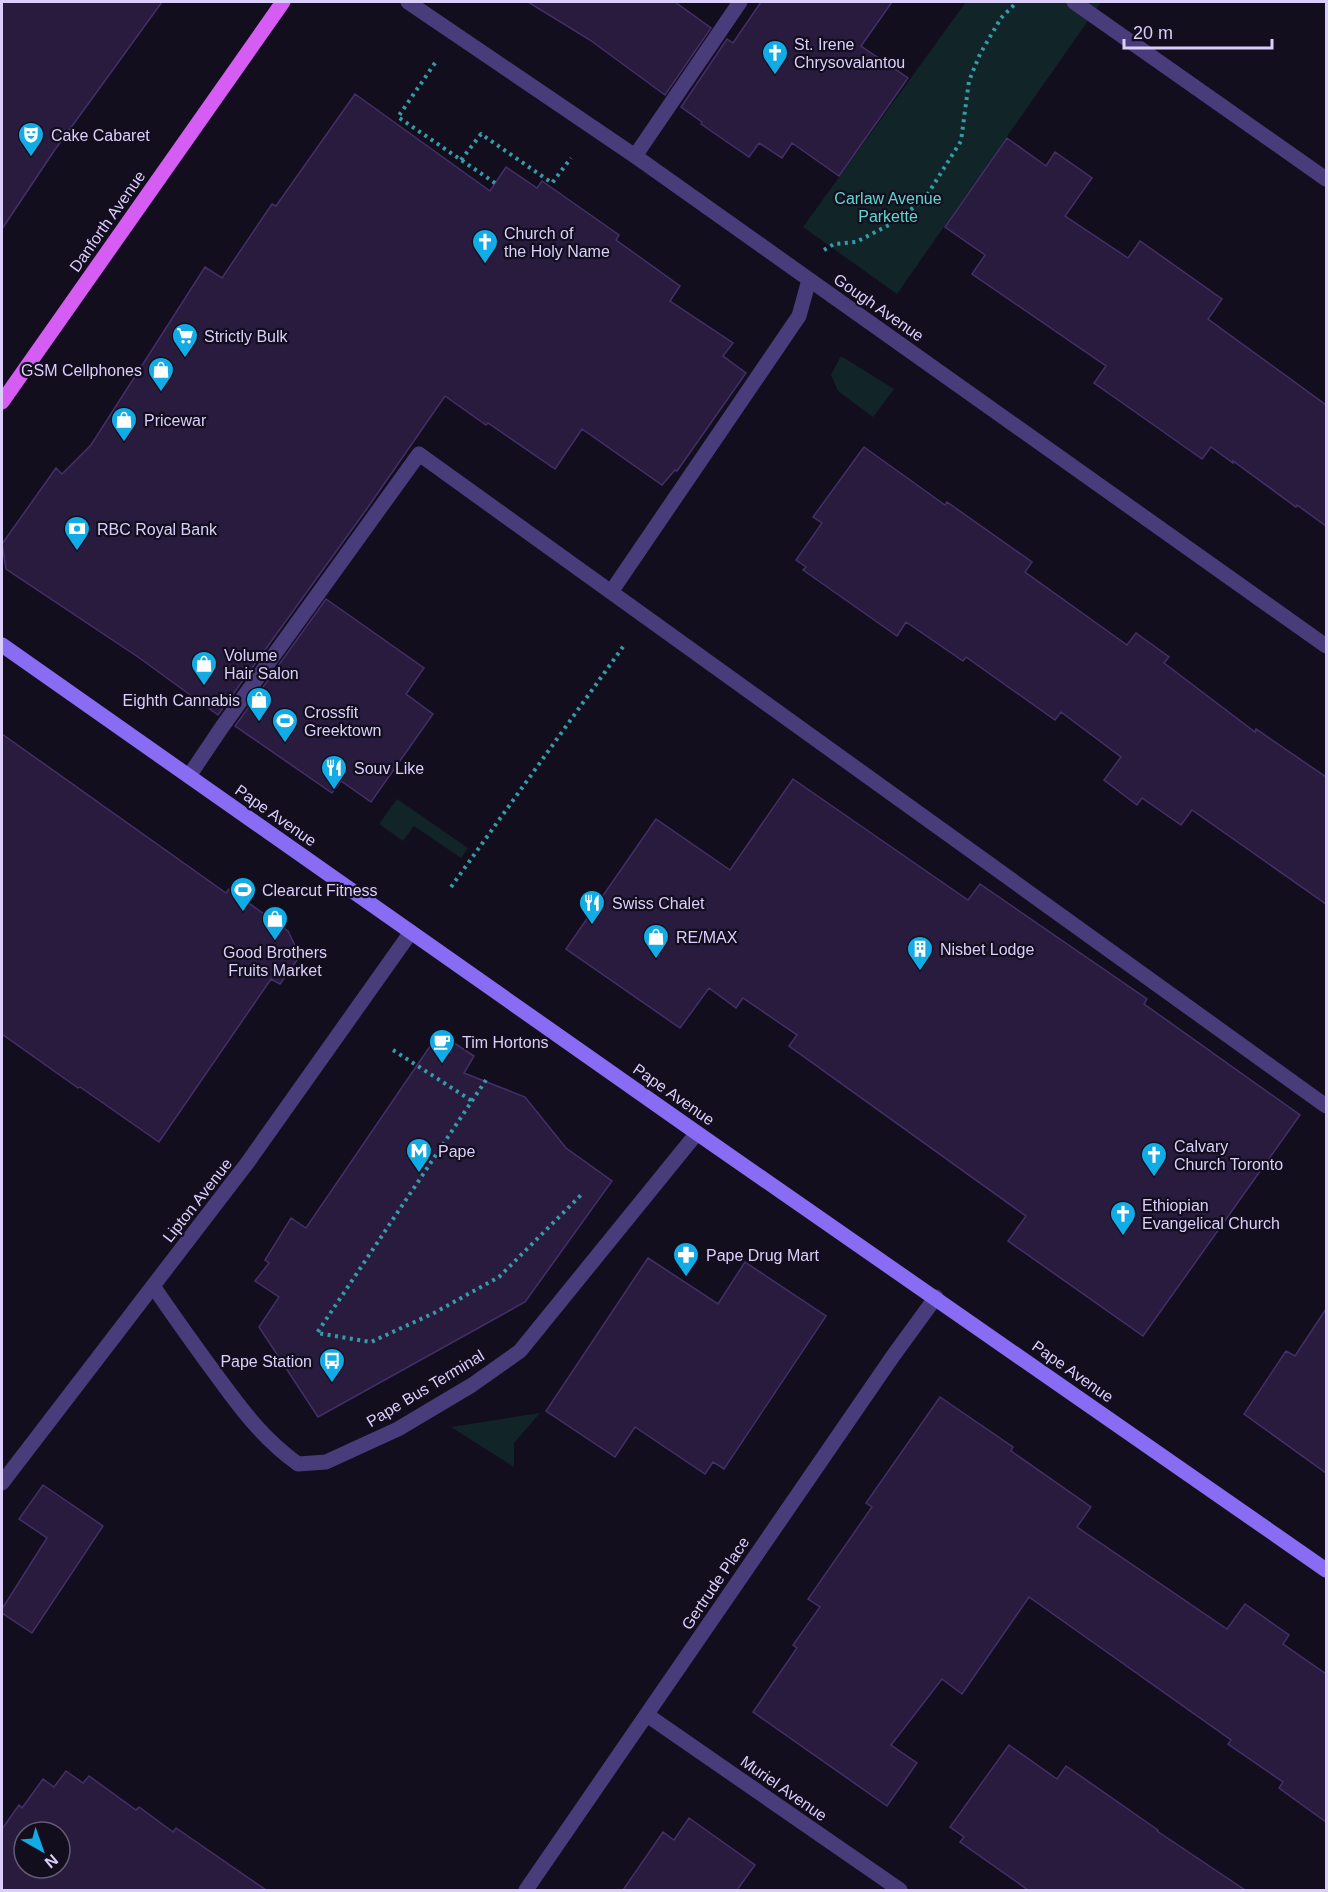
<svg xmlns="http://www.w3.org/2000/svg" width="1328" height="1892" viewBox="0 0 1328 1892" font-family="Helvetica,sans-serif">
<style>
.green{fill:#112428}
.building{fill:#281b3e;stroke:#442f68;stroke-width:1.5;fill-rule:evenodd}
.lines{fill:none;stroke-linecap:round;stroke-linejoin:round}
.path{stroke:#369ba8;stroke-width:4;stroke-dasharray:3 4.5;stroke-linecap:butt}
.lane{stroke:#493c7a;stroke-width:15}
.street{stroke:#493c7a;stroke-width:15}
.secondary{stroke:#886cf4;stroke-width:15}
.primary{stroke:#d65df3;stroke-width:15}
.labels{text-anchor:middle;stroke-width:4.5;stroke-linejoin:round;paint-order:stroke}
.poi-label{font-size:16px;fill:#dbcefb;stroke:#130e1e;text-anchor:start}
.park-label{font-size:16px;fill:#60d5cd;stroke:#130e1e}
.street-label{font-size:16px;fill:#dbcefb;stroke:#130e1e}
</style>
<rect width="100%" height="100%" fill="#130e1e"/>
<path class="green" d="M966,2h135l-204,292 -94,-67z
M841,356l53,33 -21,28 -35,-26 -7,-16z
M397,799l71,49 -7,10 -47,-32 -11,15 -24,-17z
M540,1413l-26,30v24l-63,-40z"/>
<path class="building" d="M2,2h160l-108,149 -52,78z
M528,2h147l36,26 -46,67 -75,-55z
M761,2h131l-31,44 47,32 -69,98 -47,-33 -10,15 -23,-15 -10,14 -48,-33 1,-2 -21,-15 46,-68 6,4z
M355,94l135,97 16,-24 31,21 5,-7 40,28 37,26 -3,5 64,46 -10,15 63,42 -10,13 23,17 -69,98 -2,-1 -13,15 -80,-56 -27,40 -67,-46 -2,2 -41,-29 -79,114 -148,205 -80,-58 -132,-88 -4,-25 54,-76 6,6 29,-29 114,-178 17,11 50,-74 4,2z
M1007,138l39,28 9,-14 37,26 -27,38 63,42 12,-17 82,58 -14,20 118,86v121l-29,-21 -1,2 -63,-46v2l-22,-16 -9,12 -71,-50 -37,-26 12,-17 -134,-92 13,-19 -40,-28z
M864,447l81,58 2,-3 85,60 -7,10 102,73 9,-12 33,24 -5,6 91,69 1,-3 70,48v127l-134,-94 -11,15 -39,-27 -5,7 -33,-25 17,-23 -60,-45 -6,8 -89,-63 -3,4 -57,-39 -9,14 -94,-66 3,-3 -10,-7 26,-37 -9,-6z
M326,599l98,69 -18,26 27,20 -62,88 -30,-21 -9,12 -97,-67z
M2,734l224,159 3,-4 59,42 12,25 -20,28 -9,-5 -112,163 -79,-55 -2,1 -76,-54z
M793,779l175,121 12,-16 167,115 -3,5 156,111 -157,221 -135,-95 18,-25 -237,-170 8,-11 -54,-37 -7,10 -27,-20 -29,40 -114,-79 90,-130 74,51z
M439,1033l35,23 -10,17 61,24 41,51 46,33 -87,121 -207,115 -59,-90 20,-30 -24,-16 14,-18 -4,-3 26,-42 15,10z
M648,1258l70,46 27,-42 81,54 -102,153 -11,-7 -8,12 -70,-47 -20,30 -69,-46z
M1326,1309v164l-82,-59 42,-63 9,5z
M940,1397l73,50 -2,4 80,56 -14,20 150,102 18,-25 44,31 -6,9 43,30v148l-47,-34 4,-6 -55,-38 3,-4 -202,-143 -67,97 -20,-15 -51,66 26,18 -30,43 -134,-94 44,-64 -4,-3 27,-38 -12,-8 64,-92 -6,-4z
M43,1485l60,41 -71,107 -30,-20v-4l45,-71 -28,-19z
M1009,1745l48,34 9,-13 92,64 -1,1 88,59h-217l-68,-48 4,-5 -14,-10z
M66,1771l17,12 6,-7 47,34 3,-3 34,25 3,-4 90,62h-264v-61l17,-24 3,3 21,-29 11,8zM24,1832h36v36h-36z
M689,1818l66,47 -18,25h-114l40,-58 11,8z"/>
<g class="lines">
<path class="path" d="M435,63l-37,54 97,66
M461,160l20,-26 71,49 19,-25
M824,250l10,-6 22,-2 33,-17 35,-25 37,-59 8,-60 11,-27 21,-36 16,-16
M451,887l174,-243
M393,1050l79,51
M486,1080l-169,253 54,9 63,-29 65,-36 82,-82"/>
<path class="lane" d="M1074,2l252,177
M635,156l105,-154
M611,592l188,-276 10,-36
M189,776l33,-49 197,-273 907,652
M153,1286c22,32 44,63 67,94 24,33 45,60 78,84l28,-2 72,-33 74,-44 48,-34 177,-218"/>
<path class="street" d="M408,2l227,154 691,490
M2,1483l246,-321 163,-230
M647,1715l253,175
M526,1890l367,-534 43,-59"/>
<path class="secondary" d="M2,645l695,488 629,437"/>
<path class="primary" d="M2,402l281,-400"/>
</g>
<defs>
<symbol id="church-pin" viewBox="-11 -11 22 30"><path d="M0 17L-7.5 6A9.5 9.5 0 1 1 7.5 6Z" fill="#11abe5" stroke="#130e1e"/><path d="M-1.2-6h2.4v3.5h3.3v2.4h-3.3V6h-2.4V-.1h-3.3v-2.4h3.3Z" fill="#fff"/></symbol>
<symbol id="theatre-pin" viewBox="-11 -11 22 30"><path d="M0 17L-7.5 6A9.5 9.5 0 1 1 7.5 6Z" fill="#11abe5" stroke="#130e1e"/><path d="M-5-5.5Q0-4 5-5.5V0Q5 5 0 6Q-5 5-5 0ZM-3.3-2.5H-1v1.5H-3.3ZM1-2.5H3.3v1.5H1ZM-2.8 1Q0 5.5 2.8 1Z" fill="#fff"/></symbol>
<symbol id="supermarket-pin" viewBox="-11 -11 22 30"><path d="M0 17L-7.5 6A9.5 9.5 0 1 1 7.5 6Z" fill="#11abe5" stroke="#130e1e"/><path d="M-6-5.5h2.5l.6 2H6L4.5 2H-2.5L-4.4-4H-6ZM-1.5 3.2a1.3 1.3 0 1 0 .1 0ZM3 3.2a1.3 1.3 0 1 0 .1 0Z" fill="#fff"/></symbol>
<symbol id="shop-pin" viewBox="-11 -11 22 30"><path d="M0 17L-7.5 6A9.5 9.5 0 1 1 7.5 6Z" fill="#11abe5" stroke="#130e1e"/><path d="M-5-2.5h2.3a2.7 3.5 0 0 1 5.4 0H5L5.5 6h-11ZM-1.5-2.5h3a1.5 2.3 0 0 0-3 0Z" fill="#fff"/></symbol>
<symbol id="bank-pin" viewBox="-11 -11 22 30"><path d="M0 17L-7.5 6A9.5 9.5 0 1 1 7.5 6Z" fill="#11abe5" stroke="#130e1e"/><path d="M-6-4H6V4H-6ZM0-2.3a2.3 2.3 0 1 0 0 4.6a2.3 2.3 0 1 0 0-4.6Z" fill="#fff"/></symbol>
<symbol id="stadium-pin" viewBox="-11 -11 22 30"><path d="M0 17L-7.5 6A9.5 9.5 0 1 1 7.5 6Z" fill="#11abe5" stroke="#130e1e"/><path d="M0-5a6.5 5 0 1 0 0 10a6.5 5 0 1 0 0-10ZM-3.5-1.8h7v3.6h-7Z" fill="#fff"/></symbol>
<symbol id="restaurant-pin" viewBox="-11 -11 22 30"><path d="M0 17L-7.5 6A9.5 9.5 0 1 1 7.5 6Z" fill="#11abe5" stroke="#130e1e"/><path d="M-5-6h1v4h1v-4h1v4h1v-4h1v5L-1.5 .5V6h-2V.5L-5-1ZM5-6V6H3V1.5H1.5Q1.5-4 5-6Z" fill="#fff"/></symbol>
<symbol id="building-pin" viewBox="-11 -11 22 30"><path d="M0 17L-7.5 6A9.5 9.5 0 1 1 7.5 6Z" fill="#11abe5" stroke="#130e1e"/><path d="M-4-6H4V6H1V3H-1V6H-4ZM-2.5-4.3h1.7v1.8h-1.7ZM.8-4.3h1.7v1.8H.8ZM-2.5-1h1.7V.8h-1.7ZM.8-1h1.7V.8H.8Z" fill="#fff"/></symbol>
<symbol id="cafe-pin" viewBox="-11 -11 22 30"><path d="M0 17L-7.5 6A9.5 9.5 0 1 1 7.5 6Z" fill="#11abe5" stroke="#130e1e"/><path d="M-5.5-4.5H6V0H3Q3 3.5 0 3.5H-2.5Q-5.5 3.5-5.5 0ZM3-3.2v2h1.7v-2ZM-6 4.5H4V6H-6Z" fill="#fff"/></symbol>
<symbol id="metro-pin" viewBox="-11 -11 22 30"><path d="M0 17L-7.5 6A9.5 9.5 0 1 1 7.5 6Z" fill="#11abe5" stroke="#130e1e"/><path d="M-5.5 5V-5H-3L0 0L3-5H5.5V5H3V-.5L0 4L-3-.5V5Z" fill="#fff"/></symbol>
<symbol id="pharmacy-pin" viewBox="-11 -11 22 30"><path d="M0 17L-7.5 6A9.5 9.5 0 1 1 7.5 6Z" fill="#11abe5" stroke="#130e1e"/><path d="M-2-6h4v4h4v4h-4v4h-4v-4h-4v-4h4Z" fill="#fff"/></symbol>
<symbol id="bus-pin" viewBox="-11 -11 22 30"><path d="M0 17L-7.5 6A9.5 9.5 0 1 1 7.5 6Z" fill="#11abe5" stroke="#130e1e"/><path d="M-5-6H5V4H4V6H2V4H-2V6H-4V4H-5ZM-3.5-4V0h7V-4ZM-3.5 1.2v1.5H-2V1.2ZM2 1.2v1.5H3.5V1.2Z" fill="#fff"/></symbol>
</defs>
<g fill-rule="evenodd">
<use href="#church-pin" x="760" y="38" width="30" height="40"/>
<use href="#theatre-pin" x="16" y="120" width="30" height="40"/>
<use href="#church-pin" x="470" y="227" width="30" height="40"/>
<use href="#supermarket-pin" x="170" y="321" width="30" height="40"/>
<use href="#shop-pin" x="146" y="355" width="30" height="40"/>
<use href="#shop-pin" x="109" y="405" width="30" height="40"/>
<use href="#bank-pin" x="62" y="514" width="30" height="40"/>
<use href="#shop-pin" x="189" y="649" width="30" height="40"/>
<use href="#shop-pin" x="244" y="685" width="30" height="40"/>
<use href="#stadium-pin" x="270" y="706" width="30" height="40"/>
<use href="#restaurant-pin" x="319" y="753" width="30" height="40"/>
<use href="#stadium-pin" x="228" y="875" width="30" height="40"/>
<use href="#restaurant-pin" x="577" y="888" width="30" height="40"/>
<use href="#shop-pin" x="260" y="904" width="30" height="40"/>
<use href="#shop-pin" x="641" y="922" width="30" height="40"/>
<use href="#building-pin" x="905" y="934" width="30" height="40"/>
<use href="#cafe-pin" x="427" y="1027" width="30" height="40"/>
<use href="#metro-pin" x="404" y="1136" width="30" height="40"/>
<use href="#church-pin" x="1139" y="1140" width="30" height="40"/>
<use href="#church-pin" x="1108" y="1199" width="30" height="40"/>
<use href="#pharmacy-pin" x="671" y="1240" width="30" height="40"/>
<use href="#bus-pin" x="317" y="1346" width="30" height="40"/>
</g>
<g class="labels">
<g class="poi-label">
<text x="794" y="50">St. Irene<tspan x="794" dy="18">Chrysovalantou</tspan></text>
<text x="51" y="141">Cake Cabaret</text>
<text x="504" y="239">Church of<tspan x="504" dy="18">the Holy Name</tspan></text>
<text x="204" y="342">Strictly Bulk</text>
<text x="142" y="376" text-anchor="end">GSM Cellphones</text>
<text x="144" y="426">Pricewar</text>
<text x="97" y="535">RBC Royal Bank</text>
<text x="224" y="661">Volume<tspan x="224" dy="18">Hair Salon</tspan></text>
<text x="240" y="706" text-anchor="end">Eighth Cannabis</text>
<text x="304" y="718">Crossfit<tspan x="304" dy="18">Greektown</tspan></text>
<text x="354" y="774">Souv Like</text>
<text x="262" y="896">Clearcut Fitness</text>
<text x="612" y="909">Swiss Chalet</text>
<text x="676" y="943">RE/MAX</text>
<text x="940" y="955">Nisbet Lodge</text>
<text x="275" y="958" text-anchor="middle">Good Brothers<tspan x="275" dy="18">Fruits Market</tspan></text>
<text x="462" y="1048">Tim Hortons</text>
<text x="1174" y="1152">Calvary<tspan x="1174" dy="18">Church Toronto</tspan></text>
<text x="438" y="1157">Pape</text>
<text x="1142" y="1211">Ethiopian<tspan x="1142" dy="18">Evangelical Church</tspan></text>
<text x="706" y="1261">Pape Drug Mart</text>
<text x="312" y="1367" text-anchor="end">Pape Station</text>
</g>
<g class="park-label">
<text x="888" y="204">Carlaw Avenue<tspan x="888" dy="18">Parkette</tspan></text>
</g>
<g class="street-label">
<text transform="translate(107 221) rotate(-55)" y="6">Danforth Avenue</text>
<text transform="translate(879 307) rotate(35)" y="6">Gough Avenue</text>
<text transform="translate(276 815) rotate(35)" y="6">Pape Avenue</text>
<text transform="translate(674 1094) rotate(35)" y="6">Pape Avenue</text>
<text transform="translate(197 1200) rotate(-52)" y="6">Lipton Avenue</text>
<text transform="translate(1073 1371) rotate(35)" y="6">Pape Avenue</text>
<text transform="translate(425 1388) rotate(-31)" y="6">Pape Bus Terminal</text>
<text transform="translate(715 1583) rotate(-56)" y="6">Gertrude Place</text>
<text transform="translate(784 1788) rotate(35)" y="6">Muriel Avenue</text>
</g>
</g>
<rect width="1328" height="1892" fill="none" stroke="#dbcefb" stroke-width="6"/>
<g transform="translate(42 1850) rotate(140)"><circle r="28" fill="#130e1e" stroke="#635b76" stroke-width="1.5"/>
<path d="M0-4.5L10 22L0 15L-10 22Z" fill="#11abe5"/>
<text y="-9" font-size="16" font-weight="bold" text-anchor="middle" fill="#dbcefb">N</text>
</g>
<path d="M1124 39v9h148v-9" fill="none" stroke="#dbcefb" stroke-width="3"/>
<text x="1133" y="39" font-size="18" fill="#dbcefb" stroke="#130e1e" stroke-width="4.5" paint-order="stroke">20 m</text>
</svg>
